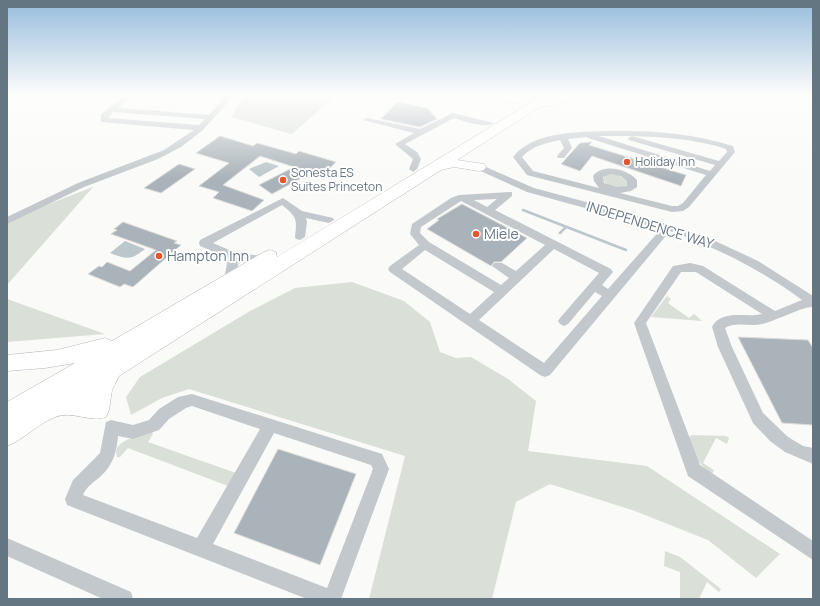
<svg xmlns="http://www.w3.org/2000/svg" width="820" height="606" viewBox="0 0 820 606" font-family="Manrope,sans-serif">
<style>
.green{fill:#dadfd7}
.water{fill:#bbc7cb}
.lines{fill:none;stroke-linecap:round;stroke-linejoin:round}
.stream{stroke:#bbc7cb;stroke-width:2.5}
.building{fill:#aab3b9;stroke:#dcdcda}
.highway-casing{stroke:#b4b9bd;stroke-width:1}
.minor{fill:#c3c8cc;fill-rule:evenodd}
.highway{fill:#fff;fill-rule:evenodd}
.poi-dot{fill:#e4572e;stroke:#fff;stroke-width:1.5}
.labels{text-anchor:middle;stroke-width:4;stroke-linejoin:round;paint-order:stroke}
.far-poi-label{font-size:12px;fill:#657683;stroke:#fff;text-anchor:start}
.street-label{font-size:14px;fill:#657683;stroke:#fff}
.poi-label{font-size:14px;fill:#657683;stroke:#fff;text-anchor:start}
</style>
<rect width="100%" height="100%" fill="#fafaf8"/>
<path class="green" d="M246,94h91l-45,40 -61,-17z
M611,174l8,1 8,6v4c-7,5 -20,3 -24,-6l2,-4z
M93,187l-86,98v-65z
M352,282l52,19 26,21 10,30 16,6 15,-1 37,22 28,22 -8,50 119,15 133,88 -24,24 -48,-38 -73,-29 -85,-27 -34,18 -24,97h-123l36,-143 -216,-67 -27,9 -31,17 -5,-18 14,-20 110,-66 45,-23z
M667,296l4,3 -3,4 21,15 5,-4 8,7 -51,-4z
M7,299l98,35 -98,8z
M152,432l1,2 -5,8 88,31 -8,13 -100,-38 -8,9h-3c-6,-17 23,-21 35,-25z
M692,435l34,1 3,2 -2,6 -11,-6 -13,25 11,7 -2,4c-14,-9 -18,-20 -24,-36z
M665,551l15,6 41,32 -2,3 -12,-10 -8,17h-19v-27l-16,-6z"/>
<path class="water" d="M266,162l13,4 -20,11 -10,-8z
M125,241l20,8c-15,12 -19,10 -35,4z"/>
<g class="lines">
<path class="stream" d="M523,210l103,40
M560,233l6,-6"/>
</g>
<path class="building" d="M397,102l30,6 10,11 -17,8 -39,-8z
M220,136l33,10 4,-3 39,11 3,-3 37,11 -10,10 -8,-3 -46,25 -13,-9 35,-18 -34,-11 -37,29 41,15 -12,11 -39,-13 6,-6 -20,-6 30,-23 -33,-10z
M592,142l-3,3 97,30 -5,11 -89,-30 -12,15 -19,-7 19,-21z
M179,164l16,5 -34,24 -17,-5z
M462,204l65,34 -26,24h-7l-3,4 -64,-37 12,-9 -2,-1z
M123,222l54,19 -3,2 7,2 -48,42 -9,-3 -4,3 -32,-13 11,-8 3,1 5,-5 23,9 26,-21 -45,-16 6,-4 -3,-1z
M738,337l70,3 5,8v77l-31,-2z
M278,449l78,25 -36,91 -86,-32z"/>
<g class="lines">
<defs>
<path id="highway" d="M530,94l5,1 1,2 -1,2 -22,4 -13,-3 -1,-2 5,-3 9,2z
M545,94h12l-6,5 24,-5h19l-5,3 -51,11 -81,52 27,4 2,3 -2,3 -5,1 -25,-4 -13,3 -322,206 -7,14 -3,20 -3,7c-16,6 -34,-7 -51,0 -17,7 -31,22 -48,29v-44l68,-39 -30,5 -38,3v-16l50,-5 48,-12 7,3 152,-89 6,-2 6,2 1,5z"/>
</defs>
<use href="#highway" class="highway-casing"/>
<path class="minor" d="M127,94h8l-17,14 91,7 18,-21h8l-32,36 -22,17 -23,12 -74,28 -77,37v-7l71,-34 86,-33 30,-20 -93,-8v-8zM113,112l92,7 -6,6 -91,-7z
M453,113l41,10c-8,6 -31,-2 -40,-5l-49,26 12,8 4,7 -4,10 -4,3 -4,-3 4,-10 -18,-15 19,-11 -51,-13 4,-2 53,11z
M605,131c43,-1 86,2 128,15l2,6 -46,55 -6,4 -11,1 -145,-37 -14,-18c19,-25 63,-25 92,-26zM599,136h33l-4,2 1,2 86,25 -5,6zM632,136c32,1 64,3 94,13l1,3 -8,9zM587,137l1,1 118,37 -23,28 -5,3h-6l-52,-13 11,-2 6,-4v-7c-10,-11 -34,-17 -44,-4l1,5 5,7 -66,-17 -11,-14c10,-11 24,-14 38,-17l4,8 -7,8 1,2h6l8,-10 -4,-9zM611,174l10,2 6,5v5l-10,1 -13,-4 -1,-6z
M479,164l55,24 123,33 54,18 47,22 55,35v11c-9,-1 -38,14 -51,17 -12,3 -27,-3 -37,4l7,19 31,66 25,24 15,9 10,2v16l-28,-12 -15,-11 -17,-18 -35,-76 -6,-20c9,-18 34,-9 50,-13l-66,-42h-15l-35,51 54,142 113,76v19l-125,-84 -54,-153 39,-57 17,-3 13,3 72,45 27,-11c-41,-30 -84,-52 -132,-69l-120,144 -5,2 -5,-2 -150,-103 -2,-3 2,-3 29,-21 -9,-11 2,-10 39,-26 8,-3 53,-3v4l-17,14 116,59 2,3 -11,13 6,4 53,-60 -134,-37 -51,-23 -1,-2zM497,199l-10,8 -13,-7zM461,201l84,44 -29,26 -14,-8h-8l-2,3 17,12 -8,7 -72,-43 -9,-9 1,-6zM554,249l45,24 -39,45 -2,3 2,3 4,2 4,-2 27,-32 7,4 -58,67 -65,-43zM425,250l69,42 -24,22 -68,-45z
M283,198l19,13 31,7 1,2 -5,3 -23,-5 1,4 -2,15 -5,3 -4,-1 -1,-2c2,-18 2,-20 -13,-32l-69,38 23,10 27,3 6,4 -6,4 -24,-4 -5,23h-8l-2,-3 4,-22 -28,-12 -1,-3 1,-3z
M192,394l190,60 7,15 -48,130h-34l-240,-94 -2,-6 8,-19 27,-27 6,-31 5,-2 22,5 16,-5 10,-11 19,-12zM192,406l68,23 -63,109 -114,-43c4,-9 11,-13 18,-19 12,-11 16,-25 17,-40l15,3 26,-9 10,-11 17,-11zM274,433l97,32 2,4 -46,119 -114,-44z
M7,538l124,54 2,7h-30l-96,-43z"/>
<use href="#highway" class="highway"/>
</g>
<linearGradient id="sky" x2="0" y2="1"><stop stop-color="#96bcdc"/><stop offset="0.53" stop-color="#fdfdfc"/><stop offset="1" stop-color="#fdfdfc" stop-opacity="0"/></linearGradient>
<rect width="820" height="179" fill="url(#sky)"/>
<g class="poi-dot">
<circle cx="627" cy="162" r="4"/>
<circle cx="283" cy="180" r="4"/>
<circle cx="476" cy="234" r="4"/>
<circle cx="159" cy="256" r="4"/>
</g>
<g class="labels">
<g class="far-poi-label">
<text x="635" y="166">Holiday Inn</text>
<text x="291" y="177">Sonesta ES<tspan x="291" dy="14">Suites Princeton</tspan></text>
</g>
<g class="street-label">
<text transform="translate(650 225) rotate(17)" y="5">INDEPENDENCE WAY</text>
</g>
<g class="poi-label">
<text x="484" y="239">Miele</text>
<text x="167" y="261">Hampton Inn</text>
</g>
</g>
<rect width="820" height="606" fill="none" stroke="#657683" stroke-width="16"/>
</svg>
